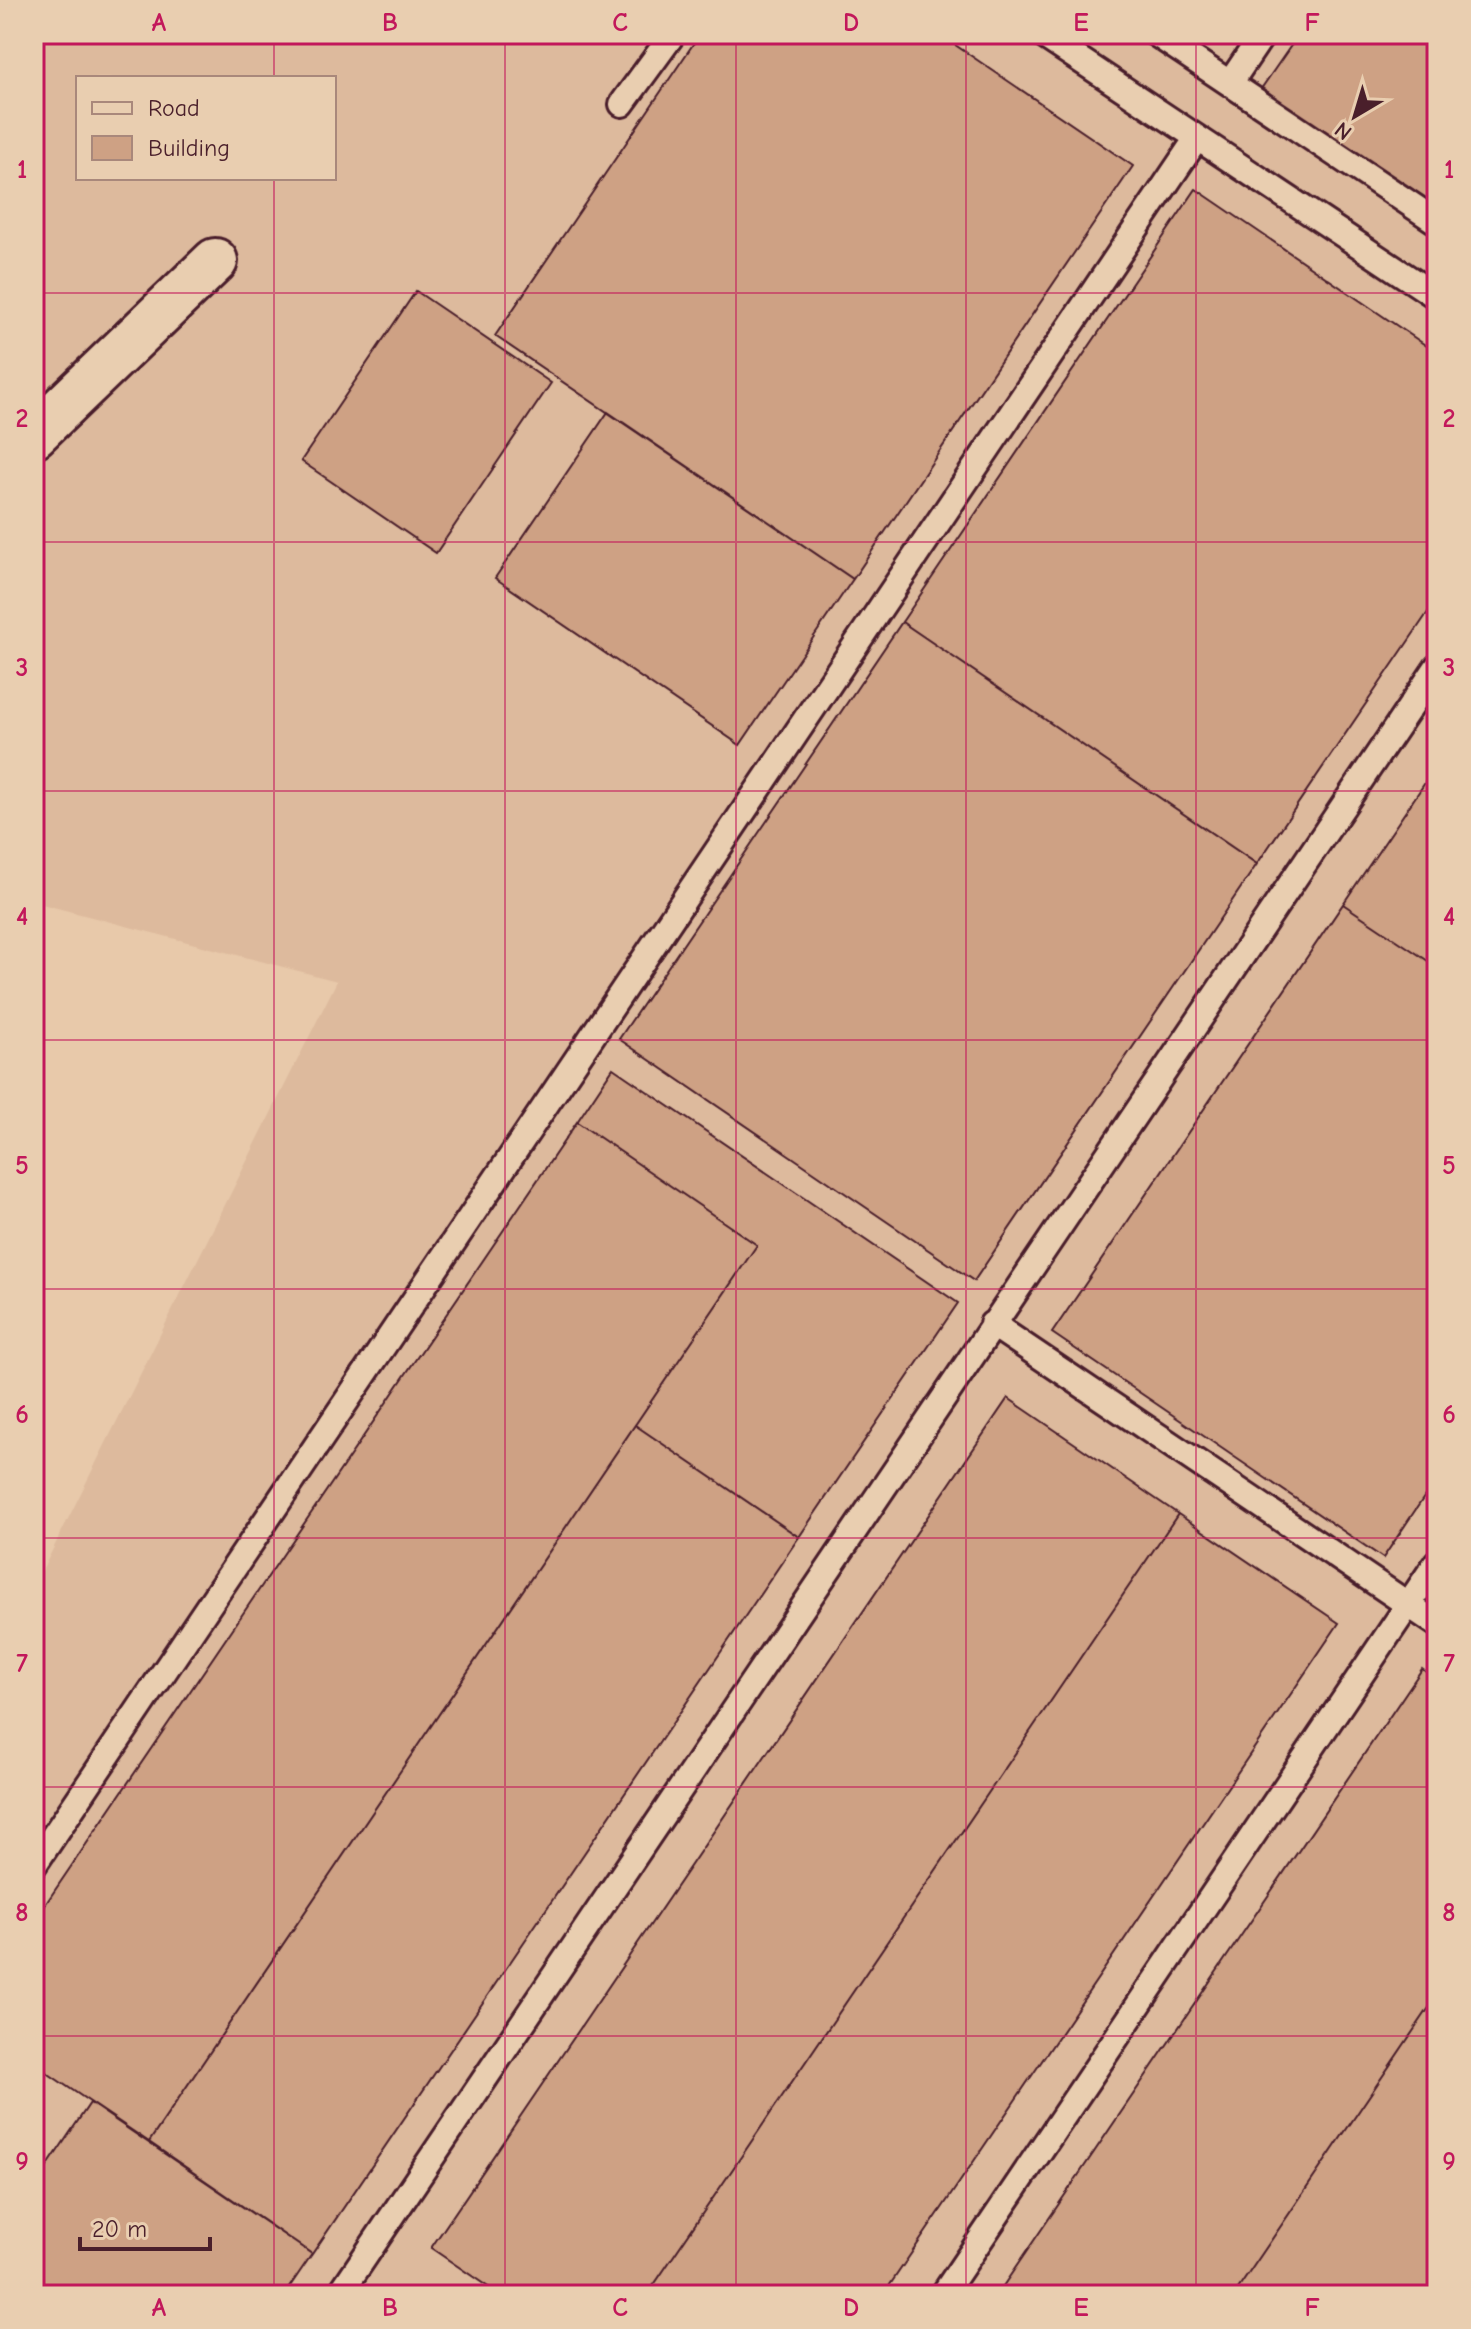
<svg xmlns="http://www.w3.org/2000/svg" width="1471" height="2329" viewBox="0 0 1471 2329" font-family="'Comic Neue',sans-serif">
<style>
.built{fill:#ddba9d;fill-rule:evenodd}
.building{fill:#cea184;stroke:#4a1f2b;stroke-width:2}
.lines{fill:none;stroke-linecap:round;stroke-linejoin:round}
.lane-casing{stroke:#4a1f2b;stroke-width:30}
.street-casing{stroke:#4a1f2b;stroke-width:50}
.lane{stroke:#e9ceb0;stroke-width:24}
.street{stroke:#e9ceb0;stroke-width:44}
.grid{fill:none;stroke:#c2185b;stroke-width:2;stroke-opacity:0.55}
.neatline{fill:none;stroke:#c2185b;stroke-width:3}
.grid-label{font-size:26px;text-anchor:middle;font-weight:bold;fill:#c2185b}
</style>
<rect width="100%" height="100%" fill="#e8c9aa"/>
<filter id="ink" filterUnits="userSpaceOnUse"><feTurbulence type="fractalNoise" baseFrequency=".0125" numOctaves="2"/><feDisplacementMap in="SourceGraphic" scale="16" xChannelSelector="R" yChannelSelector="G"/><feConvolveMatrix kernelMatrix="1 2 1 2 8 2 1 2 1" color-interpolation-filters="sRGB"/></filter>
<g filter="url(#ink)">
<path class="built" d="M34,34h1403v2261h-1403v-708l303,-606 -303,-79zM78,78h256v100h-256z"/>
<path class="building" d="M700,34h239l194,132 -280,413 -358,-243z
M1299,34h138v154l-10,15 -166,-114z
M1196,189l241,164v246l-180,265 -355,-242z
M416,291l135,92 -115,170 -135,-92z
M608,412l245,167 -113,166 -245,-167z
M902,622l355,242 -283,417 -355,-242z
M1437,765v202l-94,-63z
M1343,904l94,63v511l-54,80 -331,-225z
M613,1068l345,235 -159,234 -164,-112 122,-180 -180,-123z
M577,1122l180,123 -608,897 -115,-78v-143z
M1008,1398l170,116 -531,781h-147l-69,-47z
M635,1425l164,112 -487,717 -163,-112z
M1178,1514l161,109 -456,672h-236z
M1422,1669l15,11v316l-203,299h-237z
M1437,1996v299h-203z
M90,2103l222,151 -28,41h-250v-109z"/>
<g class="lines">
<defs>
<path id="lane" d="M1041,34l396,263
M1156,34l281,188
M1230,83l33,-49
M622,104l51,-70
M992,1324l445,300
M34,1865l1163,-1727
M339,2295l1098,-1628
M943,2295l494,-733"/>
<path id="street" d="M34,435l181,-174"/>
</defs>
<use href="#lane" class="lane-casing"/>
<use href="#street" class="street-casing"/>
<use href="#lane" class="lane"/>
<use href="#street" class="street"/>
</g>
</g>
<path class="grid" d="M274,34v44M505,34v2261M736,34v2261M966,34v2261M1196,34v2261M274,178v2117M34,293h1403M34,542h1403M34,791h1403M34,1040h1403M34,1289h1403M34,1538h1403M34,1787h1403M34,2036h1403"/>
<rect width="1471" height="2329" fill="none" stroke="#e9ceb0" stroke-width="88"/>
<rect x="76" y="76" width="260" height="104" fill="#e9ceb0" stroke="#a9887b" stroke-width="2"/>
<rect x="92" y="102" width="40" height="12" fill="#e9ceb0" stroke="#a9887b" stroke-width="2"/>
<text x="148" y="116" font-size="24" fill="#4a1f2b">Road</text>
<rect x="92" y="136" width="40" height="24" fill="#cea184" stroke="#a9887b" stroke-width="2"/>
<text x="148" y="156" font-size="24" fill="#4a1f2b">Building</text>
<g transform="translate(1355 116) rotate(218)" stroke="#e9ceb0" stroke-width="6" paint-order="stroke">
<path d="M0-6L14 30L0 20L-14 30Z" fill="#4a1f2b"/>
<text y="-12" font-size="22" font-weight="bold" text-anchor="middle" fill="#4a1f2b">N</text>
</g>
<path d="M80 2237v12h130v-12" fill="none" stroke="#4a1f2b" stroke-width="4"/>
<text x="92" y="2237" font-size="24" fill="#4a1f2b" stroke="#e9ceb0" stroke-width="6" paint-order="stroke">20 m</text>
<rect x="44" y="44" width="1383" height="2241" class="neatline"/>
<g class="grid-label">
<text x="159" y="31">A</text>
<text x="390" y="31">B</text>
<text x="620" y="31">C</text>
<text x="851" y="31">D</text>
<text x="1081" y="31">E</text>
<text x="1312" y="31">F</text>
<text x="22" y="178">1</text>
<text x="1449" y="178">1</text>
<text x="22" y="427">2</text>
<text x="1449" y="427">2</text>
<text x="22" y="676">3</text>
<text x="1449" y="676">3</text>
<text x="22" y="925">4</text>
<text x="1449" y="925">4</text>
<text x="22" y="1174">5</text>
<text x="1449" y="1174">5</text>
<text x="22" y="1423">6</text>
<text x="1449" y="1423">6</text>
<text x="22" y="1672">7</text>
<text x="1449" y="1672">7</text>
<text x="22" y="1921">8</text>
<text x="1449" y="1921">8</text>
<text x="22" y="2170">9</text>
<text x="1449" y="2170">9</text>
<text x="159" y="2316">A</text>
<text x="390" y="2316">B</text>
<text x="620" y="2316">C</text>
<text x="851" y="2316">D</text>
<text x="1081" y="2316">E</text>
<text x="1312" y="2316">F</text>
</g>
</svg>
